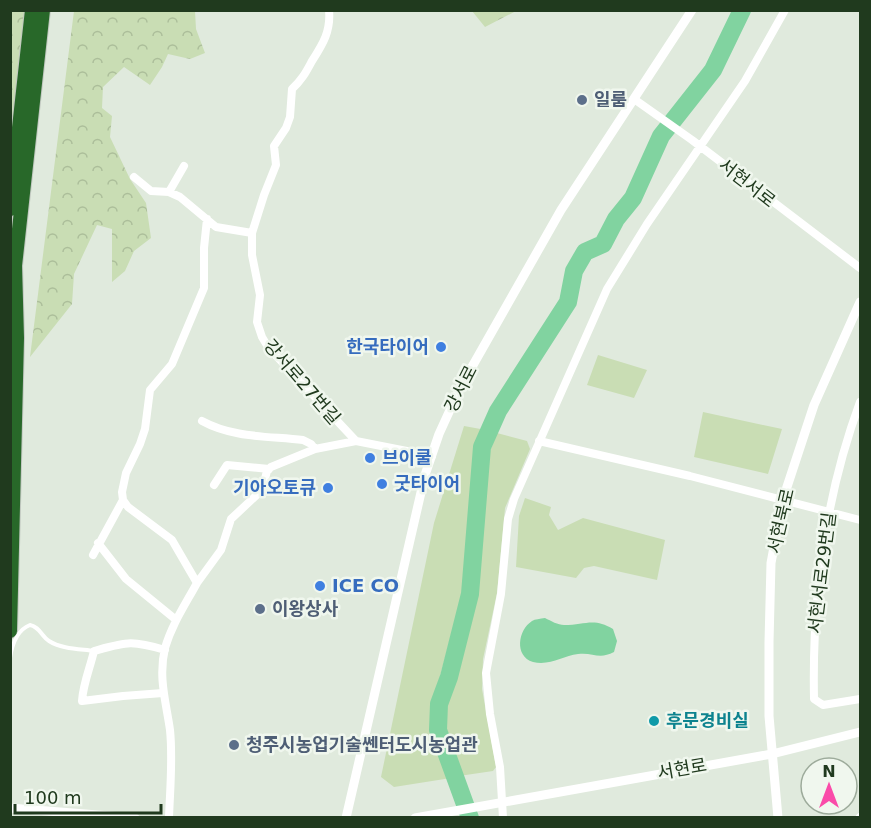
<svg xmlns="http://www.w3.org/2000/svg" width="871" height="828" viewBox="0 0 871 828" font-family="'DejaVu Sans','Noto Sans KR',sans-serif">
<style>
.green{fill:#c9ddb4}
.forest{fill:url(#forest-crowns)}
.water{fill:#81d3a0}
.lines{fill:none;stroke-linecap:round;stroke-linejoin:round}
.river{stroke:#81d3a0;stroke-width:18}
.motorway-casing{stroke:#c1c8c0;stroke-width:16}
.service{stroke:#fff;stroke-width:4}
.minor{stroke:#fff;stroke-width:8}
.tertiary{stroke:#fff;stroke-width:9}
.motorway{stroke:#286829;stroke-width:14}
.service-dot{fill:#5c6f8a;stroke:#f0f7ee;stroke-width:2}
.shop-dot{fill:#3f7fe0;stroke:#f0f7ee;stroke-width:2}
.culture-dot{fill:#0f9aa8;stroke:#f0f7ee;stroke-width:2}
.labels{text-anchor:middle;stroke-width:5;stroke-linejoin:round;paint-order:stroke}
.service-label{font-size:18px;font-weight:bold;fill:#4e5e75;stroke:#f0f7ee;text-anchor:start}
.street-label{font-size:18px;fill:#203a1e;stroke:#f0f7ee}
.shop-label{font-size:18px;font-weight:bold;fill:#366cbe;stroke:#f0f7ee;text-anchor:start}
.culture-label{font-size:18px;font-weight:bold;fill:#0d838f;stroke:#f0f7ee;text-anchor:start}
</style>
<defs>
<pattern id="forest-crowns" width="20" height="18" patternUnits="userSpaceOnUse" patternTransform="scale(1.5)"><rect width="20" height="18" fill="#c9ddb4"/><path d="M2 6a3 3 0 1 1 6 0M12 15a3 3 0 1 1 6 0" fill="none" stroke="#acbe9a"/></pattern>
</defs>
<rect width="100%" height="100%" fill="#e0eadd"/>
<path class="green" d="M598,355l49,15 -13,28 -47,-13z
M703,412l79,17 -14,45 -74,-17z
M464,426l22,4 -8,19 -15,141 -29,109 -1,34 18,45 -57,9 -13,-10 53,-254z
M497,433l30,8 3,8 -25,59 -8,85 -14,66 -1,30 14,78 -3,4 -34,5 -11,-29 -6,-31 35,-122 10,-135z
M525,498l26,9 -2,8 9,15 25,-12 82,22 -8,40 -63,-14 -10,2 -8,10 -60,-11 3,-51z"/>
<path class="forest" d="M11,11h15l-15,141z
M74,11h121l1,18 9,24 -15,6 -22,-5 -6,13 -12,18 -26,-18 -21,20 -1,21 10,8 -2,21 20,42 16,24 5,35 -17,13 -9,20 -13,11v-53l-15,-4 -23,49 -2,30 -42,53z
M472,11h44l-31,16z"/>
<path class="water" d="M545,618c6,3 13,7 19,7 21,0 30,-8 49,4l4,12 -3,11c-15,8 -21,0 -36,2 -15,2 -28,12 -45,8 -19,-6 -15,-32 -1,-41 3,-2 8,-2 13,-3z"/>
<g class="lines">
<path class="river" d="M470,818l-32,-88 1,-26 10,-27 21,-83 12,-147 16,-36 70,-109 6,-31 11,-19 18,-8 13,-25 17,-21 28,-62 52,-66 29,-60"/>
<defs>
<path id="motorway" d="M10,209l22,-199
M14,275l29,-265
M10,631l7,-293 -2,-73"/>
</defs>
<use href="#motorway" class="motorway-casing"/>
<path class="service" d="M10,658c2,-13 7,-28 20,-33 10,2 11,11 19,16 12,8 31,8 45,10"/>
<path class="minor" d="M329,10c2,21 -6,34 -17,51 -6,11 -10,19 -20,28l-2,28 -4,11 -12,18 2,19 -12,30 -12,38v22l8,40 -3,27 5,15 6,10 88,94 76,15
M634,99l58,41 168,128
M134,177l17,14 18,1 11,5 36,30 36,6
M169,192l15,-26
M860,402c-35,95 -48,196 -46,297l9,6 37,-6
M202,421c31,17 66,15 101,19l8,4 4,5
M539,441l151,35 170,44
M214,485l13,-20 42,4
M98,543l28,36 49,40
M93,555l30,-55
M197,583l24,-33 10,-31 31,-29 5,-19 4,-4 44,-18 41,-8
M163,693l-40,3 -41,5c1,-17 8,-33 12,-50 33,-9 37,-11 71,-1
M169,818c1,-29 4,-59 1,-88 -4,-28 -12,-53 -5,-82 7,-24 20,-43 32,-65l-25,-43 -44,-33 -5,-7 -1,-8 4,-19 14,-29 5,-15 5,-39 22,-26 32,-76v-40l3,-29
M503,818l-3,-51 -10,-53 -4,-41 15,-79 7,-75 6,-20 93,-210 40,-65 98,-143 40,-71
M859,818l1,-1"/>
<path class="tertiary" d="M10,808l125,10
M346,818l79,-343 14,-41 21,-46 101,-178 131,-200
M415,818l357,-64 88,-22
M778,818l-9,-102v-74l2,-79 12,-64 31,-94 46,-103"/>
<use href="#motorway" class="motorway"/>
</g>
<g class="service-dot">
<circle cx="582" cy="100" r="6"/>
<circle cx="260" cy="609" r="6"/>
<circle cx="234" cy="745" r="6"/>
</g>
<g class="shop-dot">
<circle cx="441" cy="347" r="6"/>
<circle cx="370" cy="458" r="6"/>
<circle cx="382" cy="484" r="6"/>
<circle cx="328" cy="488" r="6"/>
<circle cx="320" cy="586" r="6"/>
</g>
<circle class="culture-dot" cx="654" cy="721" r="6"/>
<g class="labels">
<g class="service-label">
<text x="594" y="106">일룸</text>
<text x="272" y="615">이왕상사</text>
<text x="246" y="751">청주시농업기술쎈터도시농업관</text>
</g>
<g class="street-label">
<text transform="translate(747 183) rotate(38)" y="6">서현서로</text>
<text transform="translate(302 382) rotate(49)" y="6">강서로27번길</text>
<text transform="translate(461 389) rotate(-63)" y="6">강서로</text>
<text transform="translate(781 521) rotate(-77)" y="6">서현북로</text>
<text transform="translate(822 573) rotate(-83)" y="6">서현서로29번길</text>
<text transform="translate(682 769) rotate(-10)" y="6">서현로</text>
</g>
<g class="shop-label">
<text x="429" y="353" text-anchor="end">한국타이어</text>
<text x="382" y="464">브이쿨</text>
<text x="394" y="490">굿타이어</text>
<text x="316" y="494" text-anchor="end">기아오토큐</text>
<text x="332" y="592">ICE CO</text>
</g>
<g class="culture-label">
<text x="666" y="727">후문경비실</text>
</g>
</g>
<rect width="871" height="828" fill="none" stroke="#203a1e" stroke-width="24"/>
<g transform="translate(829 786)"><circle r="28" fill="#f0f7ee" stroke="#9dab9b" stroke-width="1.5"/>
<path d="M0-4.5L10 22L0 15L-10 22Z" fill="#fa4ba9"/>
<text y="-9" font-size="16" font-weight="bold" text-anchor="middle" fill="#203a1e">N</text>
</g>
<path d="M15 804v9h146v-9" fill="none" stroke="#203a1e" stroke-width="3"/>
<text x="24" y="804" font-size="18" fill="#203a1e" stroke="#f0f7ee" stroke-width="4.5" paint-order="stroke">100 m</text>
</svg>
